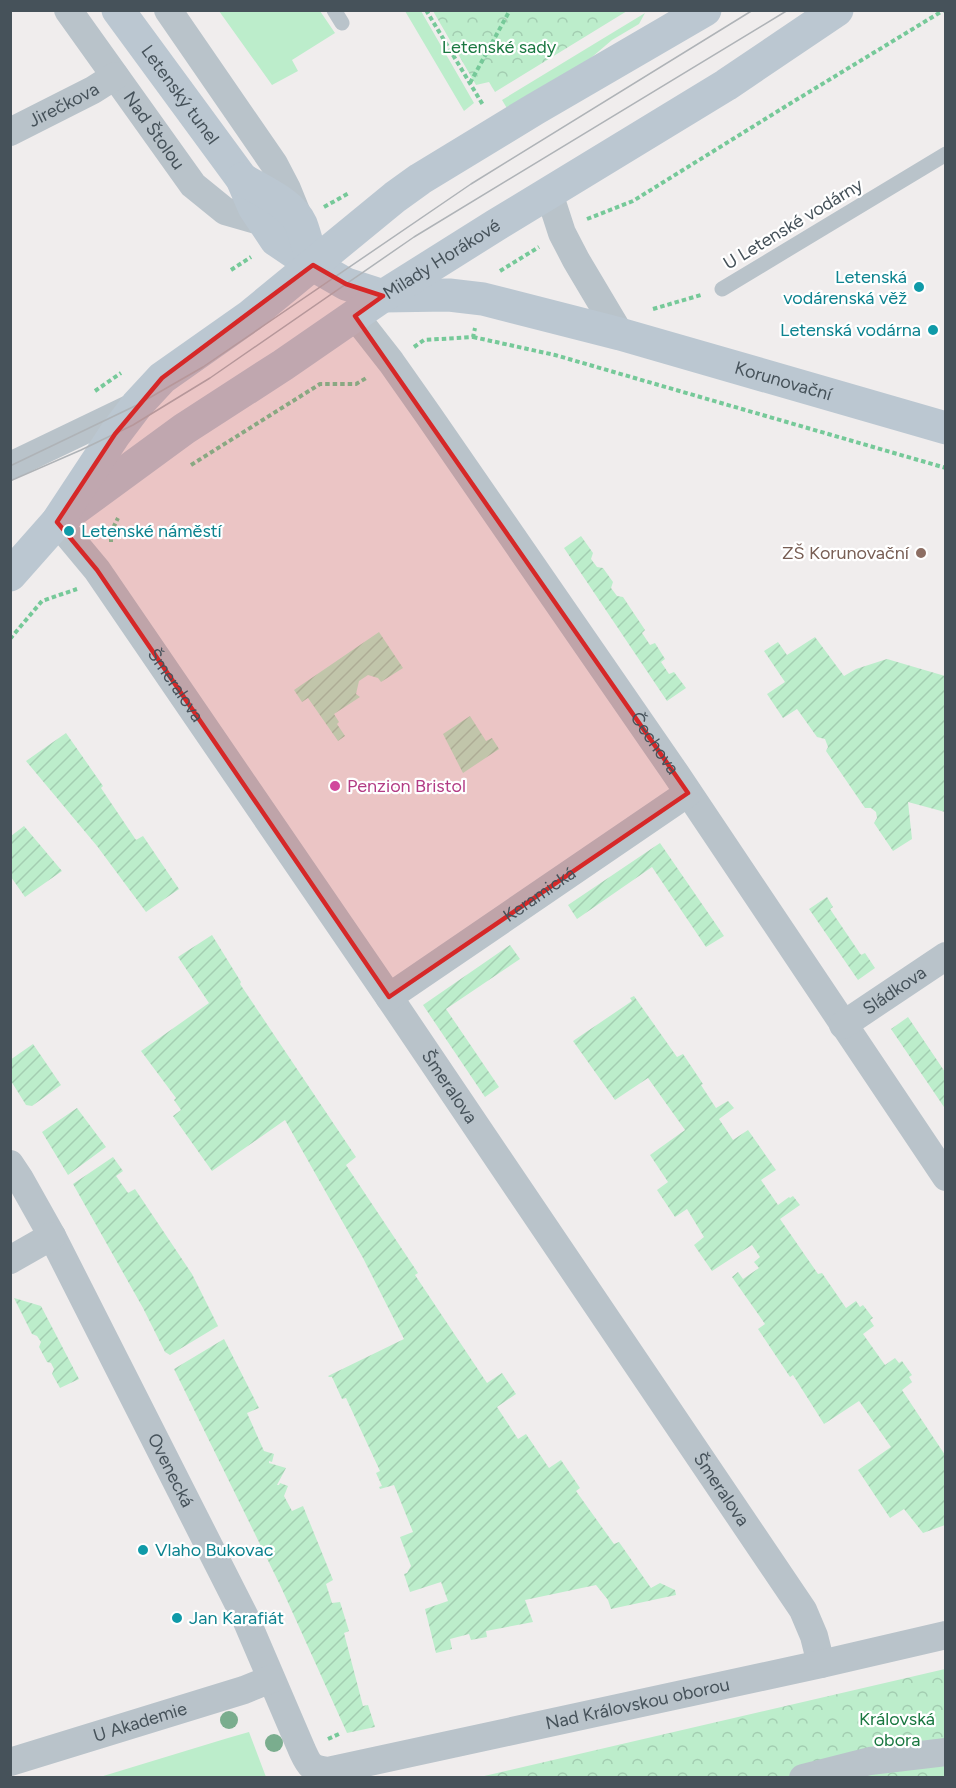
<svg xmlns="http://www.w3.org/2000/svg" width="956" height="1788" viewBox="0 0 956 1788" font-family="Figtree,sans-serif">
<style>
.grass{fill:#bcedcb}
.park{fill:url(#park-crowns)}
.garden{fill:url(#garden-furrows)}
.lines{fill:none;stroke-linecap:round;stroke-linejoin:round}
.path{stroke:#76c999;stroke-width:4;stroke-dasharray:4.5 3;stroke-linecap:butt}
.lane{stroke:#b9c3ca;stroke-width:15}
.street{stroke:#b9c3ca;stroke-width:28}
.secondary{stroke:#bbc7d1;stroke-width:33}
.tram{stroke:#afb3b7;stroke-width:1.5}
.tree{fill:#7aad8e}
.marked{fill:#d62828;fill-opacity:0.2;stroke:#d62828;stroke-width:4.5;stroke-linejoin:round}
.culture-dot{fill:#0f9aa8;stroke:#fff;stroke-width:2}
.education-dot{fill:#8d6e63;stroke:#fff;stroke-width:2}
.hotel-dot{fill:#d1479c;stroke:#fff;stroke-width:2}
.labels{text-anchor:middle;stroke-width:4.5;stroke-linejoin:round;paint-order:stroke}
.park-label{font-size:18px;fill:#1a7841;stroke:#fff}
.street-label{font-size:18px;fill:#46525a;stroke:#fff}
.culture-label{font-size:18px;fill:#0d838f;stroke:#fff;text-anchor:start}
.education-label{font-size:18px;fill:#785e54;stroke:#fff;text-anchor:end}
.hotel-label{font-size:18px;fill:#b23c85;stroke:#fff;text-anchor:start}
</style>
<defs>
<pattern id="park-crowns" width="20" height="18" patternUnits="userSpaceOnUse" patternTransform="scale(1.5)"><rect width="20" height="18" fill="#bcedcb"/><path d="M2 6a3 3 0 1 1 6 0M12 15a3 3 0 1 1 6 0" fill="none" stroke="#a3cdb1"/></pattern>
<pattern id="garden-furrows" width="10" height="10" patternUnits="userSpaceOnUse" patternTransform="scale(1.5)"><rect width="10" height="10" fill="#bcedcb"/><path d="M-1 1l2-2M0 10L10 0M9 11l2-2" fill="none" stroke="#a3cdb1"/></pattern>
</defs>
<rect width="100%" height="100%" fill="#f0eded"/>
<path class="grass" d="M219,11h101l15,22 -43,27 6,11 -26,14z
M405,11h16l53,92 -10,8z
M645,13l-6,11 -27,16 -27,23 -77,47 -6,-10z
M249,1732l17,45h-166l128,-39z"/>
<path class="park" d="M433,11h194l-132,81 -6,-10 -13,3z
M945,1669v108h-465z"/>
<path class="garden" d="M581,536l12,17 -2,6 6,8 6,1 10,14 -2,6 6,8 6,1 22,33 -3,3 8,12 5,-2 10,16 -4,3 8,12 5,-2 12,16 -19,13 -103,-153z
M379,632l24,36 -22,14 -3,-4 -10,-3 -9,6 -3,13 4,3 -26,17 5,8 -2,2 8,12 -7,5 -30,-43 -6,4 -8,-12z
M815,637l29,39 12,-7 31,-10 58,17v136l-37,-10 4,37 -19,12 -19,-28 3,-5 -1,-6 -5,-4h-6l-39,-57 2,-4 -3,-8 -8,-2 -20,-28 -14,9 -16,-24 18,-12 -21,-31 14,-9 9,13z
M470,716l16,25 6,-3 7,11 -36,24 -20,-39z
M66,733l37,53 -2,2 35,52 7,-4 36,53 -33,23 -49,-66 -71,-85z
M24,826l38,45 -37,26 -14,-20v-41z
M660,843l64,93 -18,11 -54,-80 -75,52 -9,-14z
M827,897l6,10 -3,2 31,46 4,-2 10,15 -17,12 -49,-71z
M212,935l29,47 -1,2 116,173 -10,8 72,108 -3,2 72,108 15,-10 14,21 -19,13 21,32 8,-5 23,34 12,-8 19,28 -4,3 38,53 5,-2 32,46 9,-5 15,7 1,5 -65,14 -3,-9 -12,-15 -71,15 8,22 -47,9 1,6 -16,3 -2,-6 -19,5 2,10 -16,4 -11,-44 23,-8 -7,-19 -31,10 -6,-18 3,-1 4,-7 -11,-29 13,-5 -19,-47 -14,4 -1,-2 3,-1 -6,-13 4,-2 -34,-73 -4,1 -10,-22h-3l-1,-1 76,-37 -41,-81 -78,-138 -73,51 -39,-55 8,-6 -7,-10 2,-2 -35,-47 68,-48 -31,-46z
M510,945l10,14 -74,50 53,78 -14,10 -62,-92z
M634,996l43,61 6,-3 20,30 -2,1 15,23 12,-7 6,7 -15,11 14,21 15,-10 28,40 -15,10 17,25 11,-8 1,1 3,-2 7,9 -20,14 38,55 4,-1 24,35 10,-7 4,6 3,-2 10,13 -3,2 4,6 -11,8 22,31 10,-7 4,5 3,-2 10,14 -3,2 3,5 -10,8 43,65v70l-22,8 -19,-24 -14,9 -32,-48 33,-23 -32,-46 -35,23 -31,-49 -3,2 -32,-48 7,-5 -33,-47 6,-5 5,7 16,-11 -5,-6 6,-5 -8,-12 -40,26 -18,-26 10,-8 -17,-28 -12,8 -18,-27 11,-8 -18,-27 35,-25 -37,-52 -33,22 -42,-59 59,-40 -2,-3z
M908,1017l37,55 1,34 -2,1 -53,-78z
M33,1044l28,41 -29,21 -6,-1 -15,-24 -1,-21z
M77,1108l29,39 -38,28 -26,-43z
M113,1157l10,14 -7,5 12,17 7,-4 57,85 26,52 -48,29 -5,-3 -22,-44 -70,-124z
M14,1298l27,8 38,73 -19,9 -8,-14 2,-5 -3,-6 -4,-1 -8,-15 2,-5 -4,-6 -5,-2z
M224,1339l35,69 -12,5 17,38 10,3 -2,8 -3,-1v2l17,5 -9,17h2l1,-2 8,3 -4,10 8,15 11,-5 30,74 -7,4 6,19 8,-1 9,29 -5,2 19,73 5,-1 7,22 -28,6 -66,-146 -107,-218z"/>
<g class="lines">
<path class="path" d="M426,10l57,95
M470,83l40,-73
M324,207l25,-14
M587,219l46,-18 158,-98 153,-93
M231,270l20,-13
M500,271l39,-24
M653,309l48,-14
M473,337l82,18 391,113
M414,347l10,-7 49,-3 2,-9
M95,391l26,-18
M191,465l129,-81h36l12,-7
M111,542v-10l7,-14
M10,639l32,-38 35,-12
M328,1739l13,-6"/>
<path class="lane" d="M334,10l8,13
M722,289l224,-135"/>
<g class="street">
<path id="s1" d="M68,10l125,175 32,26 38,11"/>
<path d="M168,10l106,154 13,25 13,32"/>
<path id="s2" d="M10,132l83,-42 22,-14"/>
<path d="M549,193l13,40 14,27 44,74"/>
<path id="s3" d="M355,316l36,46 38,54 247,358 270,403"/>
<path d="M10,466l127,-61"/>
<path id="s4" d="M57,522l40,48 292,427 414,613 11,26 7,28"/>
<path id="s5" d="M389,997l299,-204"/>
<path id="s6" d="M843,1025l103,-69"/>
<path id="s7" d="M10,1164l10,15 32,57 193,381 57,133c7,15 8,19 26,21l493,-107 125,-29"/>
<path d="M10,1260l42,-24"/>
<path id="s8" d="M10,1762l234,-72 27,-11"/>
<path d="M803,1778l67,-17 76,-9"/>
</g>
<g class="secondary">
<path id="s9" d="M118,10l124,169 12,28 22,33 37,25 33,19 37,12 66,-1 34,4 137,35 326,94"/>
<path d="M242,179c20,12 49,24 59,45 5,13 8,28 12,41"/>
<path id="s10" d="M57,522l127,-93 99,-64 100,-69 113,-71 230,-140 111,-75"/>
<path d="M10,575l47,-53 58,-88 22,-29 25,-27 88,-62 145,-119 25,-18 115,-70 170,-99"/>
</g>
<path class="tram" d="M10,466l127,-61 66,-38 268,-183 282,-174
M10,481l71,-31 52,-25 77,-47 204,-141 374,-227"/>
</g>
<g class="tree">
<circle cx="229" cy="1720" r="9"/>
<circle cx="274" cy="1743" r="9"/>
</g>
<path class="marked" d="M313,265l33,19 37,12 -28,20 333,477 -299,204 -292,-427 -40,-48 58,-88 47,-56z"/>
<g class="culture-dot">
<circle cx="919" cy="287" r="6"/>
<circle cx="933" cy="330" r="6"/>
<circle cx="69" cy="531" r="6"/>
<circle cx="143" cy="1550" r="6"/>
<circle cx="177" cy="1618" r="6"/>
</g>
<circle class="education-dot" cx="921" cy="553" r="6"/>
<circle class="hotel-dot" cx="335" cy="786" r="6"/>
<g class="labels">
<g class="park-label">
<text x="499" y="53">Letenské sady</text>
<text x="897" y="1725">Královská<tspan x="897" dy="21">obora</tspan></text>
</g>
<g class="street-label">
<text dy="6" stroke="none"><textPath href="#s9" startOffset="105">Letenský tunel</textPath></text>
<text dy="6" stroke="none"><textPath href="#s2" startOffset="60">Jirečkova</textPath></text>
<text dy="6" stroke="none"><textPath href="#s1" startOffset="148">Nad Štolou</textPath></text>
<text transform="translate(793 224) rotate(-31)" y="6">U Letenské vodárny</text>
<text dy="6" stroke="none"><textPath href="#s10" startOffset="466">Milady Horákové</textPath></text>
<text dy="6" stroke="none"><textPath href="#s9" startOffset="813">Korunovační</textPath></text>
<text dy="6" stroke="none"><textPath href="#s4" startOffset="202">Šmeralova</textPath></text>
<text dy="6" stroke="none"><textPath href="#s3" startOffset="522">Čechova</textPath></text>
<text dy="6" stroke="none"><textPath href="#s5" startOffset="182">Keramická</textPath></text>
<text dy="6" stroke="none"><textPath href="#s6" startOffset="62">Sládkova</textPath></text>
<text dy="6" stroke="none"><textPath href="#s4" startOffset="688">Šmeralova</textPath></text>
<text dy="6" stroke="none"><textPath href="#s7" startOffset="346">Ovenecká</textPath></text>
<text dy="6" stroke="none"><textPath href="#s4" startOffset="1174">Šmeralova</textPath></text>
<text dy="6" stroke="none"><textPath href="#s7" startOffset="1008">Nad Královskou oborou</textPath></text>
<text dy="6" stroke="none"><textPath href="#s8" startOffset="136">U Akademie</textPath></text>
</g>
<g class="culture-label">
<text x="907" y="283" text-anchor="end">Letenská<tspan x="907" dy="21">vodárenská věž</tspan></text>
<text x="921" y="336" text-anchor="end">Letenská vodárna</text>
<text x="81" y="537">Letenské náměstí</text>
<text x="155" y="1556">Vlaho Bukovac</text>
<text x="189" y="1624">Jan Karafiát</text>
</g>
<g class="education-label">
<text x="909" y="559">ZŠ Korunovační</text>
</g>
<g class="hotel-label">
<text x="347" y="792">Penzion Bristol</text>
</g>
</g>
<rect width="956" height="1788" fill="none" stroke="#46525a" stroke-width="24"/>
</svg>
